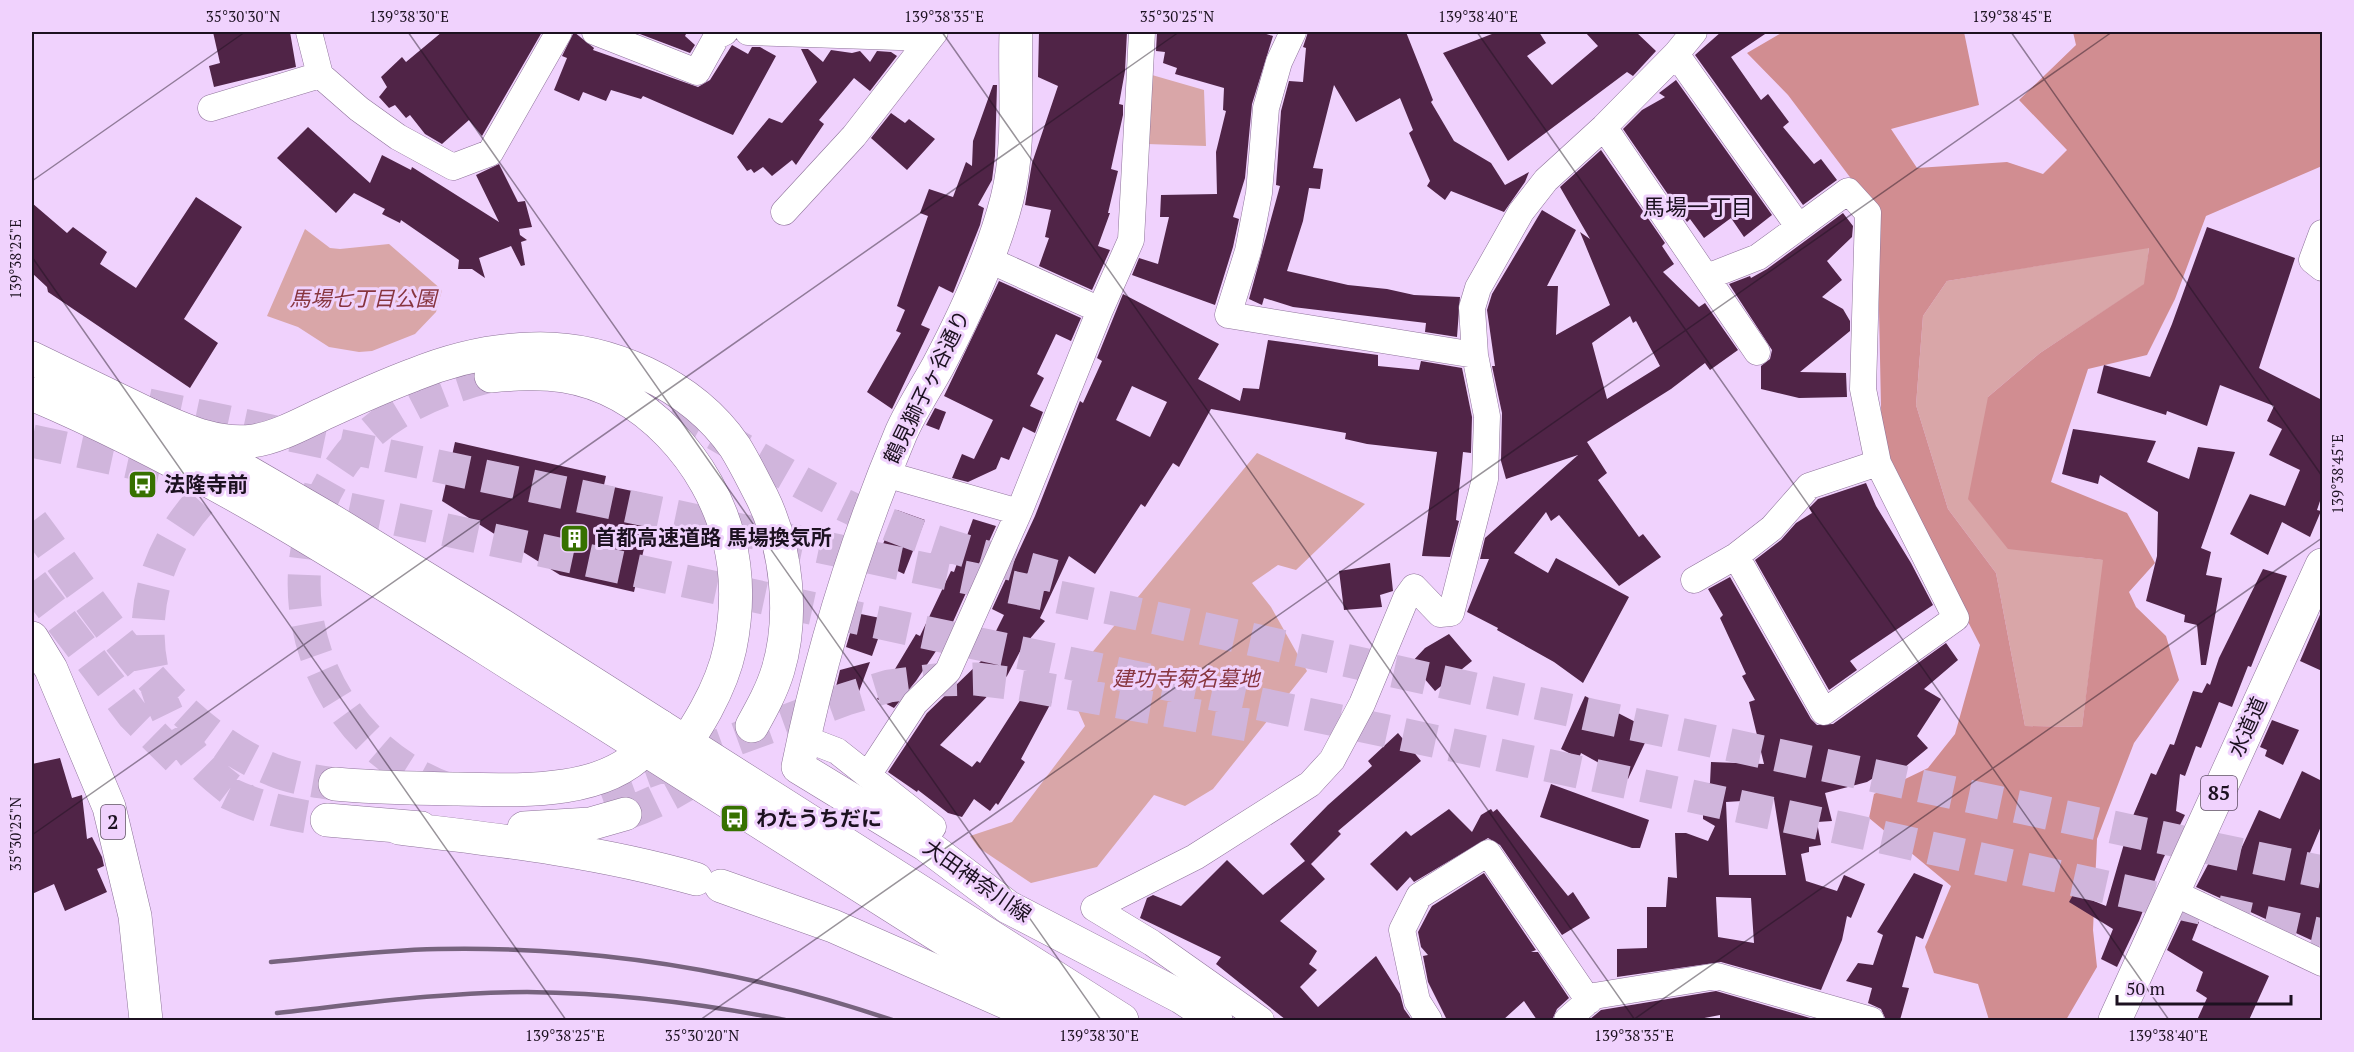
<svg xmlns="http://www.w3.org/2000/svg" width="2354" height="1052" viewBox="0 0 2354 1052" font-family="'PT Serif','Noto Sans JP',serif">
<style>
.green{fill:#d9a6a8}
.forest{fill:#d18d91;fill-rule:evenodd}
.building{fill:#502447;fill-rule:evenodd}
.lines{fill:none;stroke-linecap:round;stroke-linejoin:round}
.highway-tunnel{stroke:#d0b5dc;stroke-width:33;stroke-dasharray:33 16;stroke-linecap:butt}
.street-casing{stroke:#8e739a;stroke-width:27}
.secondary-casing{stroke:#8e739a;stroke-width:34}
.primary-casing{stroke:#8e739a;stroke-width:34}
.highway-casing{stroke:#8e739a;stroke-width:34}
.street{stroke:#fff;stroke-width:26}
.secondary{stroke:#fff;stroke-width:33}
.primary{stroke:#fff;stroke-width:33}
.highway{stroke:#fff;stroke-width:33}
.rail{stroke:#77637e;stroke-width:4.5}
.ticks{fill:none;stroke:#1c1120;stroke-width:1.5;stroke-opacity:0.45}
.labels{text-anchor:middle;stroke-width:6;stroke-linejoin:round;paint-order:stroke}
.shield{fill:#f0d2fd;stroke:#5c4b62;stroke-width:1.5}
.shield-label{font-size:20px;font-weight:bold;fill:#1c1120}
.park-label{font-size:21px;font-style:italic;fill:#87353f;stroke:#f0d2fd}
.street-label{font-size:21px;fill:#1c1120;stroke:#f0d2fd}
.poi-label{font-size:21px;font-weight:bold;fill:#1c1120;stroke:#f0d2fd;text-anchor:start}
.neighbourhood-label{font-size:22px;fill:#1c1120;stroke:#f0d2fd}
.neatline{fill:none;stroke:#1c1120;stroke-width:2}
.ticks-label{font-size:15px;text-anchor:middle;fill:#1c1120}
</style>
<rect width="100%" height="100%" fill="#f0d2fd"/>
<path class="green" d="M1152,75l52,15 2,56 -59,-2z
M305,229l25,19 10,1 49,-5 53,46 -6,22 -21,22 -43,17 -13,1 -30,-5 -31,-20 -31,-11z
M2149,247l-4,37 -105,69 -52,44 90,160 26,3 -22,167 -57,-1 -29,-153 -48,-64 -32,-104 7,-89 24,-35z
M1257,453l108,51 -69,66 -18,-5 -26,18 19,24 36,64 -94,118 -28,17 -31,-11 -57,72 -66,16 -52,-35 -9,-12 42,-14 73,-96 -8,-18 17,-17 -18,-19z"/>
<path class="forest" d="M1783,32h181l15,73 -88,24 26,39 90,-6 36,12 24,-24 -48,-50 57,-55 -3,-13h249v134l-116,50 -31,83 -28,56 -59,14 -37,113 76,31 28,50 -26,29 7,15 30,29 13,44 -45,63 -37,96 -4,91 4,37 -31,53h-77l-11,-36 -44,-11 -9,-26 26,-61 -82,-68 5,-24 54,-26 27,-34 25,-89 -98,-190 -5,-242 -89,-118 -41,-42zM2149,248l-5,36 -104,69 -52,44 -20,102 40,50 95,11 -21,167 -57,-1 -29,-153 -48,-64 -32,-104 7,-89 24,-35z"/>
<path class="building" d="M213,32h77l6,35 -82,20 -5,-21 11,-3z
M442,32h100l-60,104 -13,-16 -27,24 -17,-10 -15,-19 -4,3 -11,-13 -6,3 -10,-11 8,-10 -6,-10 21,-20 4,5z
M574,32l20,16 -1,2 105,37 12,-7 22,-35 16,9 4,-7h8l16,9 -43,79 -90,-39 -2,3 -30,-9 -5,11 -23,-9 -4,9 -25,-11 13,-32 -5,-2z
M642,32h45l-2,4 10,9 -5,8 -50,-19z
M1039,32h88l-2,39 -6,33 4,1v10l-12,54 7,2 -10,42h2l-12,33 12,4 -18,40 -53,-24 10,-28 -4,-1 6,-27 -26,-5 7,-42 26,-77 -20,-9z
M1157,32h103l13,4 -21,68 -7,74 -12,39 6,2 -6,28 -18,58 -83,-30 7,-17 19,6 11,-47h-9l1,-22 56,-1 -1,-42 10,-41 -3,-1 1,-22 -49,-14 2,-6 -14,-5 2,-11 -9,-1z
M1308,32h98l27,68 -2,2 23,39 37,22 14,22 24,-13 -4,10 -21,30 -53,-21 -6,9 -18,-14 3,-5 -21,-48 4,-3 -13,-32 -44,24 -22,-37 -21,83 10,1 -3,20 -11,-1 -6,33 -16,50 61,14 39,4 27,6 46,2 -3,40 -32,-5 1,-9 -133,-16 -29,-9 -2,7 -13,-6 31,-113 -4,-1 5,-74 8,-30 14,1 3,-34 -3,-1z
M1497,32h42l7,11 -19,13 25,29 46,-39 -13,-14h51l20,19 -23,25 -6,-4 -119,89 -65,-108z
M1721,32h47l-37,25 30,43 7,-6 21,28 -6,5 31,37 7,-5 16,21 -34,25 -108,-150z
M801,49h7l15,13 8,-12 21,3 8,-2 10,11 7,-11 14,1 6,4 -27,35 -16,-13 -35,42 5,4 -28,41 -4,-5 -20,16 -9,-9 -9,6 -3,-4 -4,2 -10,-14 32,-39 13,5 35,-41z
M1676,80l96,135 -28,22 -13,-19 -27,20 -14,-19 -3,3 -64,-93 19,-19 23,-13 -6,-4z
M993,85h4l-2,71 -3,24 -14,25 6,3 -4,17 -27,68 -14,-7 -18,39 9,4 -38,80 -25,-17 34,-59 -5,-2 9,-21 -8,-4 31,-90 -8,-3 9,-24 24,8 13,-35 6,4 1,-25z
M891,113l14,10 4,-4 26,20 -28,31 -36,-32z
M308,127l62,56 12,-28 29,15 1,-3 87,55 -23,-47 23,-11 19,38 7,-1 7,26 -13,2 1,6 7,5 -6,2 4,23 -4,1 -10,-20 -32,12 6,20 -13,-9h-14l1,-9 -58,-40 -1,3 -18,-9 3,-5 -31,-16 -18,20 -59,-55z
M1601,150l64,93 -3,3 12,18 -11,8 36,35 6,-4 33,47 -28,20 -5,-7 -34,26 -84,53 20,31 -9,7 41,57 4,-3 18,23 -42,29 -60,-71 -8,6 -5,-9 -32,41 34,20 8,-15 73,39 -46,86 -29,-21 -57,-32 1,-2 -31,-16 22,-53h-9l5,-21 93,-83 -72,24 -5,-18 1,-48 -10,-47h3l-8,-56 5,-16 50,-84 34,20 -29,56h11l-2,49 54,-30 -30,-73 10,7 -30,-52zM1630,316l3,7 3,-2 24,45 -53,33 -15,-56z
M196,197l46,30 -58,92 34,24 -28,45 -142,-96 -1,-5 -15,-14v-70l35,30 6,-6 34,25 -7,12 36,24z
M1843,213l10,13 -1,11 -25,24 15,19 -20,17 21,12 7,12v10l-50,41 46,1 1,24 -48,1 -38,-9v-23l9,-7 2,-9 -43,-66 21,-8 1,2 16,-9z
M2207,227l88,31 -36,110 63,32v95l-5,15 4,1 -11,26 -28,-15 -14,33 -38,-21 20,-40 35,12 15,-36 -31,-15 13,-26 -15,-8 7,-15 -54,-21 -13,41 -40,-15 -1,4 -69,-22 7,-28 46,12 22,-53z
M999,281l82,37 -10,23 -15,-7 -19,40 7,4 -14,28 13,6 -8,21 -12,-6 -14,33 -8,-3 -5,12 -28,13 -16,-4 10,-24 12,5 19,-39 -49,-24z
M1123,294l96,50 -21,35 42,22 3,-13 16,1 9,-49 110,15v11l41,4 2,-9 41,7 10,49 -1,36 -8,-1 -7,68 3,1 -9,36 -28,-1 15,-104 -70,-8 -22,-5 1,-6 -135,-24 -32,58 -6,-4 -28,44 -4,-3 -46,70 -26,-18 -29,62 5,3 -17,20 -2,-1 -19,36 -67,69 32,22 5,-6 3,2 48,-75 24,13 -31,58 4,3 -27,43 -2,-2 -6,8 -16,-12 -12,18 -14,-4 -30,-23 -1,2 -29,-20 39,-59 54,-52 23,-46 -12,-6 43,-93 45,-115 3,2 19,-42 -5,-3zM1132,386l35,16 -17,35 -34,-17z
M935,408l11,4 -7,18 -13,-5z
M2073,429l83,12 -9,21 42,17 9,-32 37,5 -34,96 10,4 -5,23 16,3 -16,87h-5l-4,-40 -13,-3 1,-7 -39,-14 11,-45 1,-44 -58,-37 -2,9 -36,-10z
M455,442l151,34 -2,9 52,11 -22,96 -74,-17 -118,-74z
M1866,483l10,23 35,57 22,42 -83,56 7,9 -28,20 -74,-130 26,-20 15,-17 16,-10 -3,-5 9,-9z
M897,510l28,10 -21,54 -28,-13z
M973,519l23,7 -48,107 -32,48 -22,27 -17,-9 39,-65 4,2 31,-65 3,1z
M1390,563l3,28 -13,4 2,12 -38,3 -5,-39z
M2263,569l24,7 -36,91 -3,-1 -16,41 -13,-5 -18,46 -5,-2 -11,30 -5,-2 -4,37 9,4 -22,44 -24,62 -22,46 -16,-8 12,-30 -44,-27 5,-9 32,13 24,-83 21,-50 5,2 14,-31 4,1 19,-54 9,2 5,-10 3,2 9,-27z
M1730,577l81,142 6,6 16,-1 113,-81 12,17 -34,29 17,10 -24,37 11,12 -29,24 -5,-6 -17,14 -2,-3 -8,5 -42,11 7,28 -15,1 4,23 -12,2v5l-8,2 5,27 31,10 7,-16 21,9 -14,34 -4,-2 -5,24 -21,50 -100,-28 -104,15v-28l30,-1v-41h19l2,-30 9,1 -2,-45h11l22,8 7,-15 -12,-7v-35l7,-1 1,-21 53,2 -15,-62 6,-2 -13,-24 4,-2 -26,-56 3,-3 -15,-26zM1774,799l12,76h-57l-3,-73zM1716,897l35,1 3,45 -36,-6z
M2322,610v61l-22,-10z
M856,613l29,6 -13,37 -26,-9z
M1449,634l23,27 -37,30 -24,-28 14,-15z
M870,662l-16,43 -20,-10 6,-25z
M1585,696l66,34 -23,49 -47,-26 -2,5 -18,-9z
M2272,720l27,10 -16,35 -18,-9 2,-6 -7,-3z
M1398,733l23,28 -83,70 3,3 -30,30 14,15 -45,42 37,30 -8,13 8,6 -17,17 18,20 58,-51 24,38 4,15 8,11h-126l-70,-56 5,-7 -81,-39 7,-20 6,-3 28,11 46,-46 36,35 42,-34 -15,-17 38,-39 44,-39 -4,-5z
M60,758l12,40 10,-3 5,44 5,-2 10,20 2,9 -7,3 10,23 -42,19 -11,-27 -22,10v-130z
M2302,771l20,10v43l-16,38 16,6v77l-126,-58 25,-47 20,9 18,-39 21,9z
M1551,784l98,36 -9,28h-8l-92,-31z
M1449,809l23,23 9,-17 10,-6 2,3 4,-3 71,87 5,-4 17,26 -28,17 -62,-90 -12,-7 -74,44 -4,-5 -13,14 -27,-27 36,-33 5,5z
M1484,873l52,77 -5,2h7l31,46 -12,11 -5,11h-15l-13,-19 -21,19h-56l-19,-38 -5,-26 5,-1 -7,-8 -3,-15 11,-21 3,-5z
M1914,873l29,12 -20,54 -7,-3 -14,51 7,1 -9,32h-14l-5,-11 -13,-6 4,-15 -26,-7 12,-18 15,2 10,-30 -6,-3z
M2183,916l16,6 -7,18 77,36 -20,44h-52l10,-22 -11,-7 7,-19 -36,-22z
M1716,991l101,29h-97v-5l-26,5h-105l12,-10z"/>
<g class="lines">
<path class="highway-tunnel" d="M628,389c74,33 142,79 214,115 68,33 140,52 212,72
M148,405l972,205 471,105 731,157
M32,441l157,34
M237,469c-98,70 -120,194 -41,289 15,17 34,31 52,44
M301,499l1549,331 472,105
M32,522c65,86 137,207 241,248 19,8 41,11 62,14
M32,582l101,133 53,52
M599,789l247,-90 43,-13 46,-6 41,-1 42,5 242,43
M450,790c-137,-48 -193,-220 -100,-336 35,-43 89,-65 141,-78
M228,793c31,15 64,22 99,27
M625,814c34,-12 62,-28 91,-50"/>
<defs>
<path id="street" d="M309,32l11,43 39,34 39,28 55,30 37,-14 69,-121
M595,32l102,40 20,-36 8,-4
M748,32l181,6
M1293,32l-14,30 -13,46 -7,85 -11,58 -20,64 247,40
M1676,54l122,172
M211,108l109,-33
M1604,127l153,225
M784,212l70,-76 81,-104
M2322,233l-10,27 10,8
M989,260l111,50
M1707,277l51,-20 90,-66 20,22 -5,176 15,74 78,155 -132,94 -88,-156
M885,474l134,38
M1694,580l42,-24 36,-28 37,-42 69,-23
M803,738l34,13 96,76
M868,775l47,-72 33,-32 71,-159 81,-202 31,-70 11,-208
M2174,893l148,70
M1094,908l101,-51 115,-73 22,-24 30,-56 44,-106 8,-11 26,27 11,-1 34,-134 2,-63 -12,-61 -3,-47 6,-20 43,-76 25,-32 58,-53 72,-73 18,-22
M1094,908l58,35 109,77
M1429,1020l-12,-19 -15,-71 17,-34 69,-43 101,148
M1567,1020l27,-24 123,-20 154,44"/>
<path id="secondary" d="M1016,32c-2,55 5,112 -9,167 -15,58 -41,114 -69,167 -12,22 -27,44 -37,67 -45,107 -80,221 -103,334l128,78 82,62 173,90 35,23
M32,358l118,57 184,107 169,104 619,394
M32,394c172,73 330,176 488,276 184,116 368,233 552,350"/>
<path id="primary" d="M32,638l19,31 58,138 26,109 11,104
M2115,1020l207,-455"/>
<path id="highway" d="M491,376c24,-2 48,-4 73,0 81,13 146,87 165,164 9,35 8,73 1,108 -9,43 -35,82 -59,117
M150,415c32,14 66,31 103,26 26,-4 50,-18 74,-29 28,-13 57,-26 86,-37 37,-15 78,-25 118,-26 76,-3 161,35 204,98 10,16 18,33 27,50 25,51 32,119 16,173 -6,20 -16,38 -26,56
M335,784c41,4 82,4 123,5 58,1 144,7 187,-40 6,-6 11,-16 15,-23
M327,820l94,8
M399,828c100,12 199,23 297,51
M524,828l66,-4 35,-10
M721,886l112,40 213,94"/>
</defs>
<use href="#street" class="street-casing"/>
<use href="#secondary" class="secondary-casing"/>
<use href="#primary" class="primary-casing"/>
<use href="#highway" class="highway-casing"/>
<use href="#street" class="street"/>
<use href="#secondary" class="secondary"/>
<use href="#primary" class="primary"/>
<use href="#highway" class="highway"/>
<path class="rail" d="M271,962c55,-5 112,-12 167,-13 155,-3 308,21 454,71
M277,1013c83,-9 167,-21 250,-21 87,1 173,11 258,28"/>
</g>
<path class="ticks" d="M408,32l693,988M942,32l693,988M1477,32l692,988M2011,32l311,444M32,181l213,-149M32,257l534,763M32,835l1147,-803M700,1020l1412,-988M1633,1020l689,-482"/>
<defs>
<symbol id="bus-square" viewBox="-11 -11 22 22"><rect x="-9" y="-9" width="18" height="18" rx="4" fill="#377100" stroke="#f0d2fd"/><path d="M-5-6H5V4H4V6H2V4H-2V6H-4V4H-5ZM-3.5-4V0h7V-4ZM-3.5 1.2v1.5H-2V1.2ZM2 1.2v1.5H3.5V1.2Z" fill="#fff"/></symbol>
<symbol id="building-square" viewBox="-11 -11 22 22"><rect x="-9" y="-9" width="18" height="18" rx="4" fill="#377100" stroke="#f0d2fd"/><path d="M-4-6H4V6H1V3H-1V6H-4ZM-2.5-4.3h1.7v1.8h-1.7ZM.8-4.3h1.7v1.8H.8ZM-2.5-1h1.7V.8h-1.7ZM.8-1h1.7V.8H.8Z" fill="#fff"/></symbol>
</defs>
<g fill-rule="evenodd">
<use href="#bus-square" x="126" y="468" width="33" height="33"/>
<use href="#building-square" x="558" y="522" width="33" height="33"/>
<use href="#bus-square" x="718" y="802" width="33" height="33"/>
</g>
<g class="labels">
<g class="shield">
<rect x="2201" y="776" width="36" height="34" rx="4.5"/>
<rect x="101" y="805" width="24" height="34" rx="4.5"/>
</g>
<g class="shield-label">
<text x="2219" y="800">85</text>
<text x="113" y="829">2</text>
</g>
<g class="park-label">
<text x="363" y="306">馬場七丁目公園</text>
<text x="1186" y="686">建功寺菊名墓地</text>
</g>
<g class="street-label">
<text transform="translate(927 387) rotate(-64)" y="7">鶴見獅子ヶ谷通り</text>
<text transform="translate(2248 727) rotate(-66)" y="7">水道道</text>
<text transform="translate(977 881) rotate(35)" y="7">大田神奈川線</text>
</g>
<g class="poi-label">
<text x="164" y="492">法隆寺前</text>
<text x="595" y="545">首都高速道路 馬場換気所</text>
<text x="756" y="826">わたうちだに</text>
</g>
<g class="neighbourhood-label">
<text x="1698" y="215">馬場一丁目</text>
</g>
</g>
<rect width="2354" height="1052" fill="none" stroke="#f0d2fd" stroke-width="66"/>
<path d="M2117 995v9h174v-9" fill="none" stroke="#1c1120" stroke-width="3"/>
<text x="2126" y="995" font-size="18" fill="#1c1120" stroke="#f0d2fd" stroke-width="4.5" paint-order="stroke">50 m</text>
<rect x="33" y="33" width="2288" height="986" class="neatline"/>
<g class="ticks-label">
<text x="243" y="22">35°30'30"N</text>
<text x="409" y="22">139°38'30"E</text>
<text x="944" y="22">139°38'35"E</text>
<text x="1177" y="22">35°30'25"N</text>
<text x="1478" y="22">139°38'40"E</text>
<text x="2012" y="22">139°38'45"E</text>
<text transform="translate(16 259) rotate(-90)" y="5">139°38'25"E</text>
<text transform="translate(2338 474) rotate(-90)" y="5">139°38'45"E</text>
<text transform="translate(16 834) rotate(-90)" y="5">35°30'25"N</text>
<text x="565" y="1041">139°38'25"E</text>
<text x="702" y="1041">35°30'20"N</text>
<text x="1099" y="1041">139°38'30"E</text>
<text x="1634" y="1041">139°38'35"E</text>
<text x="2168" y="1041">139°38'40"E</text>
</g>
</svg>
